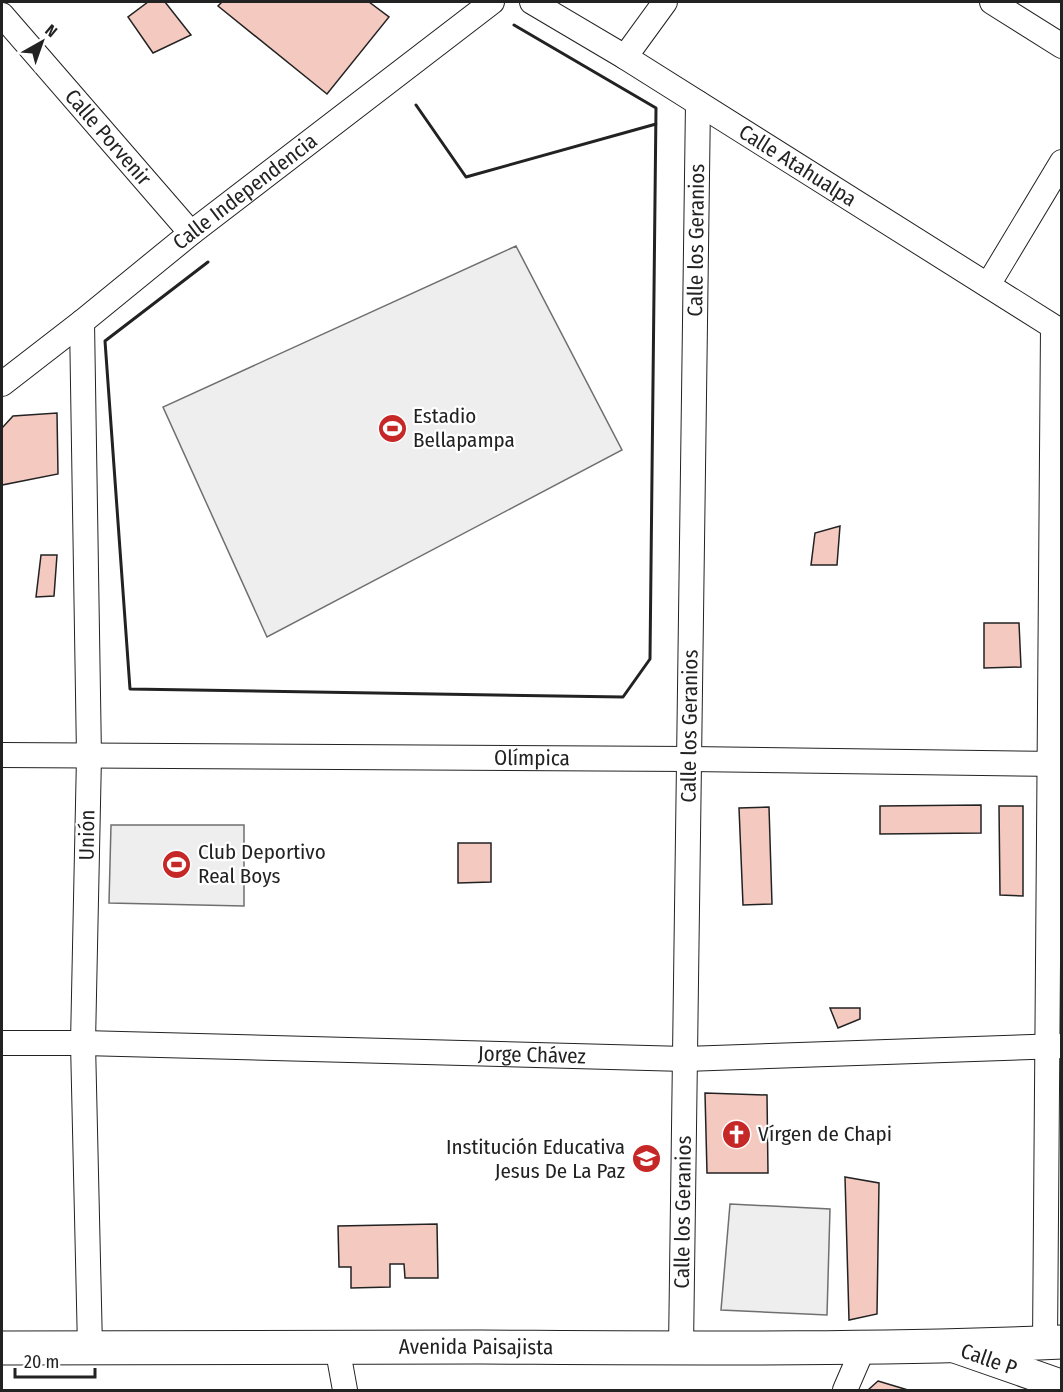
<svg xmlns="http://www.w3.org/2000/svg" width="1063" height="1392" viewBox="0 0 1063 1392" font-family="'Fira Sans Condensed',sans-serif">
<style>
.green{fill:#eee;stroke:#6f6f6f;stroke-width:1.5}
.building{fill:#f3c9c0;stroke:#222;stroke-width:1.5}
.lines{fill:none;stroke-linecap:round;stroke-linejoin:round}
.minor-casing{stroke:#222;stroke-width:26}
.tertiary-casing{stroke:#222;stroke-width:32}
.secondary-casing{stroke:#222;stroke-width:35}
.minor{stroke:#fff;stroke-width:24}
.tertiary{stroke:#fff;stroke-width:30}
.secondary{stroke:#fff;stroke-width:33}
.wall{stroke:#222;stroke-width:3}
.labels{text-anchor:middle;stroke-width:4.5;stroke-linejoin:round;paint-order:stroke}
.street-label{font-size:21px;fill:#222;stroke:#fff}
.poi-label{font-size:21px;fill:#222;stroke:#fff;text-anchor:start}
</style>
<rect width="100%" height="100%" fill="#fff"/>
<path class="green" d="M516,246l106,204 -355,187 -104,-230z
M111,825h133v81l-135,-3z
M730,1204l100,5 -3,106 -106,-5z"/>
<path class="building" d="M148,2h17l26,33 -38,18 -25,-36z
M222,2h147l20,15 -62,77 -109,-88z
M57,413l1,61 -56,11v-57l11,-12z
M840,526l-3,39h-26l4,-32z
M41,555h16l-3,41 -18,1z
M984,623h35l2,44 -37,1z
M981,805v28l-101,1v-28z
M999,806h24v90l-23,-1z
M769,807l3,97 -29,1 -4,-97z
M458,843h33v39l-33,1z
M830,1008h30v11l-22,9z
M705,1093l62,2 1,78h-61z
M845,1177l34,6 -2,131 -28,6z
M437,1224l1,54h-33l-1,-14h-14v23l-39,1v-21h-12l-1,-41z
M878,1381l30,9h-40z"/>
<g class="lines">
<defs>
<g id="minor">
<path id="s1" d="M532,2l93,55 437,275"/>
<path d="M992,2l70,44"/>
<path id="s2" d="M2,15l189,218"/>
<path d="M625,57l40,-55"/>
<path d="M988,285l74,-123"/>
<path d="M82,322l7,434 -6,287 7,304"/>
<path id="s3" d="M2,384l80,-62 109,-89 301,-231"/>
<path id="s4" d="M2,755l688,4 372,5"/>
<path id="s5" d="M2,1043h81l602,16 377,-13"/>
<path d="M1045,1343l8,-1016"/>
<path d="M337,1346l8,44"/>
<path id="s6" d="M681,1348l17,-1245"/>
<path d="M845,1390l19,-44"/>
</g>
<g id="tertiary">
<path id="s7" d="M953,1347l109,38"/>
</g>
<g id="secondary">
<path id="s8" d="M2,1348c159,-1 319,-2 479,-1 193,1 387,3 581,-5"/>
</g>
</defs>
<use href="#minor" class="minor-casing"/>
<use href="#tertiary" class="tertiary-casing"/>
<use href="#secondary" class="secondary-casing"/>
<use href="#minor" class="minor"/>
<use href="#tertiary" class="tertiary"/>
<use href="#secondary" class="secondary"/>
<path class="wall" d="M416,105l50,72 190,-53
M208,262l-103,79 25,348 493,8 27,-38 6,-551 -142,-83"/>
</g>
<defs>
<symbol id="stadium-disc" viewBox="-11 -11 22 22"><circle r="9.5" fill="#c62828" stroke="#fff"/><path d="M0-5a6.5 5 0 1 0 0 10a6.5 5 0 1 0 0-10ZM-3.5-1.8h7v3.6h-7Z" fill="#fff"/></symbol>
<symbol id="church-disc" viewBox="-11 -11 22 22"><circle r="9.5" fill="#c62828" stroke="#fff"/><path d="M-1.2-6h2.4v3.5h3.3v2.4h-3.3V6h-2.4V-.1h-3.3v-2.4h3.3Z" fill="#fff"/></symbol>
<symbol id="school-disc" viewBox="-11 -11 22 22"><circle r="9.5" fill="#c62828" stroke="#fff"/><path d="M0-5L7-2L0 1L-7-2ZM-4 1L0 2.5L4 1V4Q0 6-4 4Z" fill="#fff"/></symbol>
</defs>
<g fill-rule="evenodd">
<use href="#stadium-disc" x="376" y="412" width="33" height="33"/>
<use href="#stadium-disc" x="160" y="848" width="33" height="33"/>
<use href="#church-disc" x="720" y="1118" width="33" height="33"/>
<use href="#school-disc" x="630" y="1142" width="33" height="33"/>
</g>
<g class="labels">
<g class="street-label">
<text dy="7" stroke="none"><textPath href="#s2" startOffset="162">Calle Porvenir</textPath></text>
<text dy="7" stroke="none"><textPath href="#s1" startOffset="312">Calle Atahualpa</textPath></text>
<text dy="7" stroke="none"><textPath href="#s3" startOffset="310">Calle Independencia</textPath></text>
<text dy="7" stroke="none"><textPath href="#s6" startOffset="1108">Calle los Geranios</textPath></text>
<text dy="7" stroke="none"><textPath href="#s6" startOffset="622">Calle los Geranios</textPath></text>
<text dy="7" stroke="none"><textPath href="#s4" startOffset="530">Olímpica</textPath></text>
<text transform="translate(87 835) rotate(-89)" y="7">Unión</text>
<text dy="7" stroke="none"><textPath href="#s5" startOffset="530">Jorge Chávez</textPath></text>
<text dy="7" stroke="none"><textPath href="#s6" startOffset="136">Calle los Geranios</textPath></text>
<text dy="7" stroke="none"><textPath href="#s8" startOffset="474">Avenida Paisajista</textPath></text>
<text dy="7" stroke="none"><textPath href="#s7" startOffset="38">Calle P</textPath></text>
</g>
<g class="poi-label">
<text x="413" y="423">Estadio<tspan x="413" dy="24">Bellapampa</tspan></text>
<text x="198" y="859">Club Deportivo<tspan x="198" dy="24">Real Boys</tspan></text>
<text x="758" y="1141">Vírgen de Chapi</text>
<text x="625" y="1154" text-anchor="end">Institución Educativa<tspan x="625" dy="24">Jesus De La Paz</tspan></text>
</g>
</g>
<rect width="1063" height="1392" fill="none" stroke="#222222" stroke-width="6"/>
<g transform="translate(42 42) rotate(40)" stroke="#ffffff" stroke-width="4.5" paint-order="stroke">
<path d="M0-4.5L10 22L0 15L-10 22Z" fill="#222222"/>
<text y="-9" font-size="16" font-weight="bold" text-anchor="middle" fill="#222222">N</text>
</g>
<path d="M15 1368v9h80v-9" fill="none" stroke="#222222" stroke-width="3"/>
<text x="24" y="1368" font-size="18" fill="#222222" stroke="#ffffff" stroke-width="4.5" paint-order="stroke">20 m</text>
</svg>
